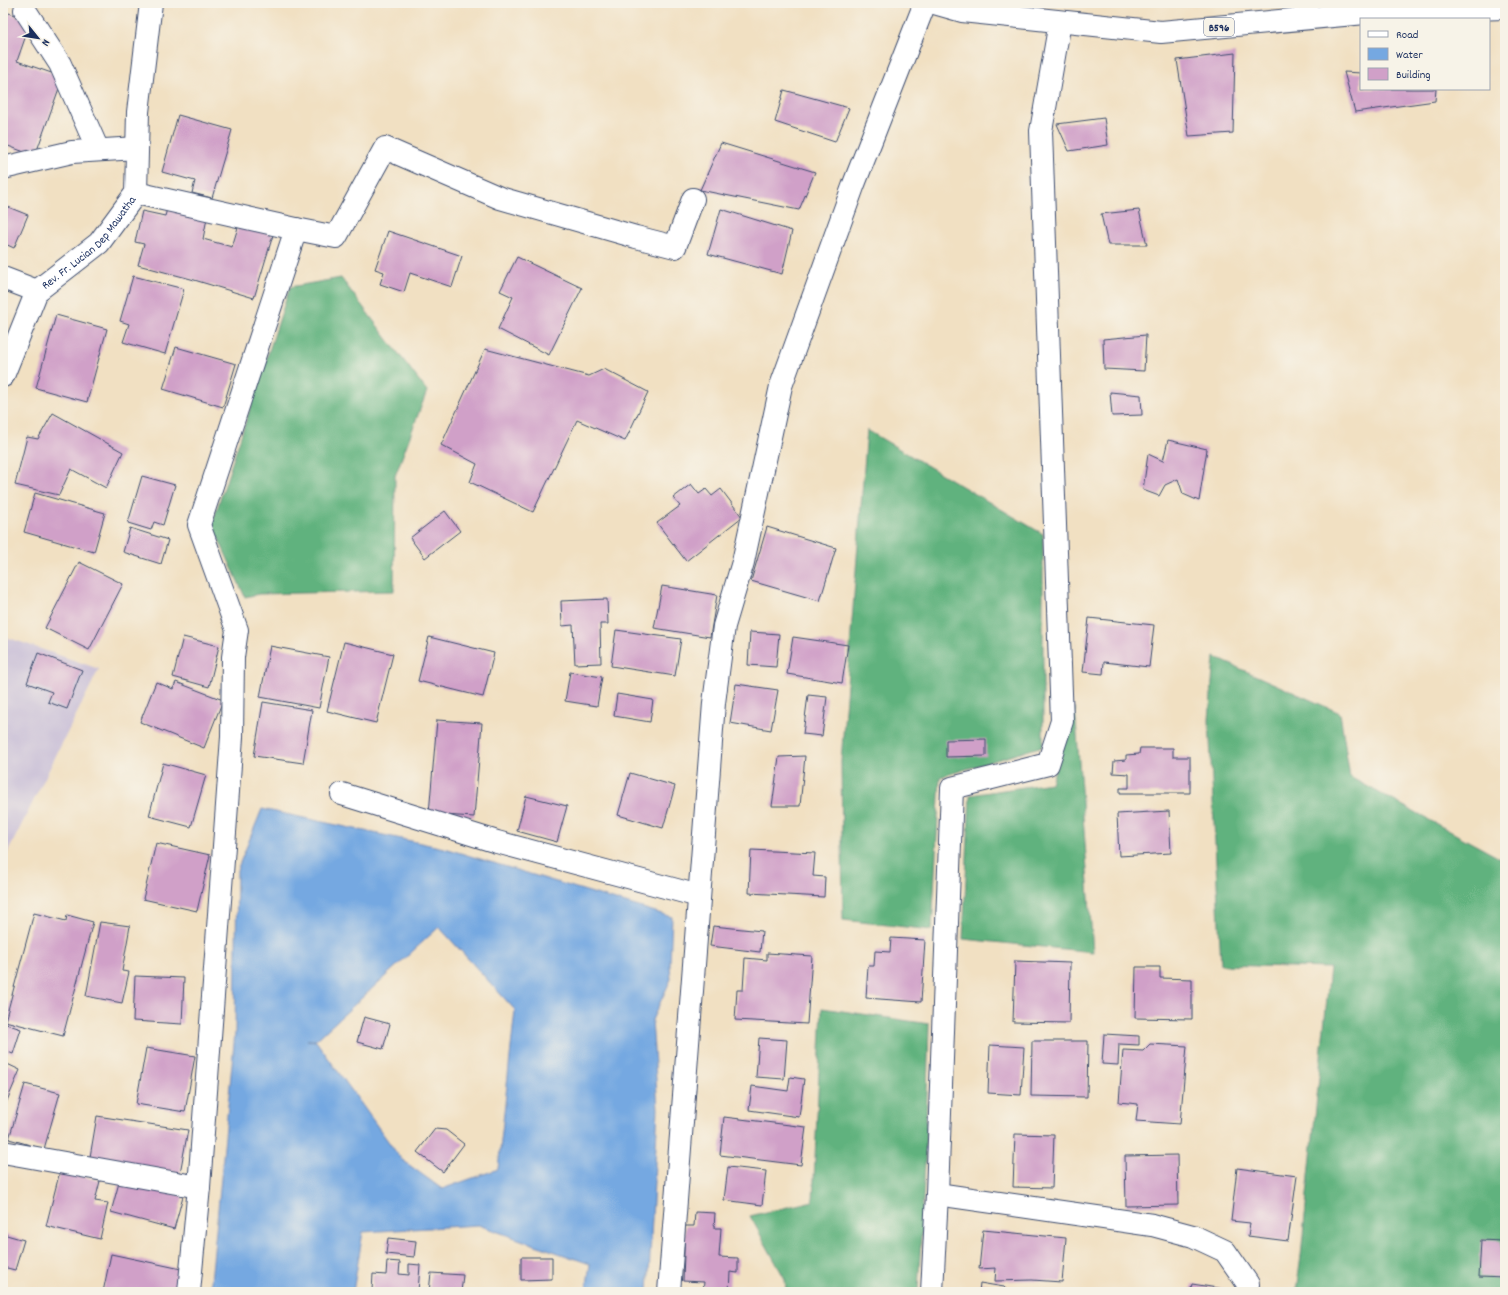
<svg xmlns="http://www.w3.org/2000/svg" width="1508" height="1295" viewBox="0 0 1508 1295" font-family="Dekko,sans-serif">
<style>
.industrial{fill:#c9bfd7}
.forest{fill:#60b27e;stroke:#3e706e}
.water{fill:#75a8e1;stroke:#486ca0;fill-rule:evenodd}
.building{fill:#d0a0c8}
.lines{fill:none;stroke-linecap:round;stroke-linejoin:round}
.minor-casing{stroke:#3b4a6d;stroke-width:24}
.major-casing{stroke:#3b4a6d;stroke-width:24}
.minor{stroke:#fff;stroke-width:22}
.major{stroke:#fff;stroke-width:22}
.labels{text-anchor:middle;stroke-width:3;stroke-linejoin:round;paint-order:stroke}
.shield{fill:#f7f3e8;stroke:#5d6a87;stroke-width:1}
.shield-label{font-size:11px;font-weight:bold;fill:#1b2f5e}
.street-label{font-size:12px;fill:#1b2f5e;stroke:#f7f3e8}
</style>
<rect width="100%" height="100%" fill="#f7f3e8"/>
<filter id="ink" filterUnits="userSpaceOnUse"><feTurbulence type="fractalNoise" baseFrequency=".025" numOctaves="2"/><feDisplacementMap in="SourceGraphic" scale="8" xChannelSelector="R" yChannelSelector="G"/><feConvolveMatrix kernelMatrix="1 2 1 2 8 2 1 2 1" color-interpolation-filters="sRGB"/></filter>
<filter id="wash" filterUnits="userSpaceOnUse"><feTurbulence type="fractalNoise" baseFrequency=".012" numOctaves="4" result="noise"/><feDisplacementMap in="SourceGraphic" scale="16" xChannelSelector="R" yChannelSelector="G"/><feGaussianBlur stdDeviation="0.9" result="paint"/><feColorMatrix in="noise" values="0 0 0 0 0 0 0 0 0 0 0 0 0 0 0 0 0 1.4 0 .05"/><feComposite in="paint" operator="in"/></filter>
<g filter="url(#wash)">
<rect width="100%" height="100%" fill="#f1e0c2"/>
<path class="industrial" d="M3,636l96,33 -96,193z"/>
<path class="forest" d="M341,278l86,113 -32,85 -1,115 -135,3 -14,3 -33,-73 78,-237z
M867,430l176,104v212l-103,31 -8,153 -89,-10 -2,-159z
M1214,657l126,56 10,64 155,84v431h-209l5,-37 29,-287 -109,-3 -12,-245z
M1075,707l18,245 -130,-13 7,-144 81,-12z
M822,1008l107,16 -4,139 -7,129h-132l-1,-13 -35,-63 63,-15z"/>
<path class="water" d="M262,809l182,39 228,69 -2,48 1,14 -19,41 6,89 -10,183h-62l4,-28 -112,-39 -115,7 -10,60h-143l25,-259 2,-163zM439,927l76,83 -17,159 -56,20 -41,-30 -85,-118 -9,-1h9z"/>
<g id="blocks">
<path class="building" d="M3,11l28,10 -14,40 46,16 -28,79 -32,-12z
M1235,53l-2,80 -44,3 -12,-76z
M1344,72l17,1v16h75l-1,12 -80,11z
M784,90l65,18 -14,34 -60,-20z
M178,115l54,15 -20,68 -20,-5 3,-12 -33,-9z
M1104,118l4,27 -39,6 -12,-27z
M721,143l94,29 -16,38 -99,-20z
M3,205l25,10 -14,33 -11,-5z
M167,209l40,9 -4,21 29,8 7,-23 34,11 -19,63 -63,-19 -53,-14 6,-21 -9,-2 7,-31 23,5z
M721,209l71,22 -10,43 -74,-20z
M1139,210l8,35h-39l-7,-31z
M388,231l74,25 -10,31 -42,-14 -6,19 -24,-8 4,-12 -9,-3z
M517,257l65,31 -33,67 -51,-26 15,-32 -13,-6z
M133,276l51,13 -19,65 -42,-12 6,-18 -9,-3z
M56,315l51,14 -20,73 -51,-14z
M1146,335l-2,36 -40,-2 -1,-30z
M176,347l60,17 -13,43 -60,-18z
M485,349l104,27 15,-7 44,23 -23,49 -48,-21 -44,92 -63,-30 7,-18 -36,-19z
M1110,392l31,3 1,20 -30,1z
M53,413l70,39 -17,36 -35,-19 -12,26 -44,-10 12,-48 11,2z
M1168,440l39,9 -8,52 -16,-7 -5,-15 -13,6 -6,11 -16,-6 5,-36 15,7z
M142,476l33,9 -12,40 -9,-3 -3,8 -23,-7z
M691,484l8,10 7,-5 6,7 9,-7 21,28 -56,44 -29,-38 23,-17 -7,-8z
M35,493l70,20 -11,39 -70,-20z
M445,511l15,20 -35,27 -15,-20z
M767,527l69,21 -16,53 -69,-20z
M130,528l38,12 -7,24 -38,-12z
M79,562l44,22 -34,66 -44,-22z
M662,586l55,9 -7,42 -56,-9z
M607,599l1,25h-8l1,39 -26,1 -2,-39 -11,1 -1,-25z
M1089,618l65,7 -5,42 -45,-5 -1,12 -20,-2z
M616,630l65,9 -6,37 -64,-10z
M750,632l29,2 -3,33 -28,-2z
M183,637l36,9 -10,41 -36,-10z
M429,637l65,16 -11,44 -65,-16z
M793,637l55,8 -6,38 -55,-9z
M344,642l49,12 -17,69 -49,-12z
M270,646l59,11 -10,51 -59,-11z
M38,653l44,17 -15,39 -19,-7 4,-10 -25,-9z
M570,672l32,5 -5,29 -32,-5z
M156,682l17,7 3,-7 47,18 -19,48 -64,-26z
M736,684l42,6 -7,40 -41,-7z
M617,694l36,6 -3,22 -36,-6z
M808,695l19,2 -5,39 -19,-2z
M263,702l49,8 -9,53 -49,-7z
M437,720l45,3 -8,94 -45,-3z
M986,739v17l-40,1v-17z
M1140,748h33v9h17v36h-70v-5h9v-14l-16,-1 1,-12 12,-1v-5l13,-1z
M805,756l-5,50h-28l7,-49z
M163,763l43,12 -15,52 -42,-11z
M630,773l45,13 -12,42 -45,-13z
M526,796l41,10 -10,36 -40,-11z
M1169,811l2,42 -52,3 -2,-42z
M156,843l54,12 -13,56 -54,-12z
M751,850l64,3 -2,23 12,1 -1,20 -75,-4z
M34,913l32,8 1,-6 26,7 -30,114 -58,-15z
M100,922l30,4 -8,45 7,1 -7,31 -36,-7z
M713,926l49,5 -2,21 -50,-6z
M891,938l34,2 -4,62 -55,-4 2,-32h6l1,-15 15,1z
M767,953l45,3 -5,68 -72,-4 2,-30h6l2,-32 22,2z
M1015,961l55,2 -1,60 -56,-1z
M1136,967h24v11l32,1v40l-57,-1z
M135,976l49,2 -2,46 -49,-3z
M364,1017l26,7 -7,25 -26,-7z
M3,1023l18,6 -8,25 -10,-4z
M1104,1034l35,2v9l-20,-1 -1,21 -16,-1z
M759,1038l28,2 -3,39 -28,-2z
M1032,1041h56l-1,56 -56,-1z
M1150,1044l37,2 -7,78 -44,-3 2,-17 -19,-2 4,-52 20,1z
M990,1045l34,2 -3,48 -33,-2z
M146,1048l49,8 -10,56 -49,-8z
M3,1062l17,8 -14,33 -3,-1z
M790,1077l14,2 -5,38 -50,-7 3,-24 36,5z
M25,1084l35,9 -16,56 -35,-10z
M97,1116l91,14 -8,43 -90,-16z
M724,1117l82,10 -5,38 -81,-10z
M435,1129l11,1 18,14 -21,28 -26,-20z
M1015,1134l39,1 -2,53 -39,-1z
M1177,1155l1,50 -52,1 -1,-50z
M728,1167l38,4 -4,34 -38,-5z
M1237,1168l60,8 -9,65 -40,-5 2,-13 -19,-2z
M60,1171l40,10 -5,20 13,2 -8,36 -54,-13z
M120,1179l63,17 -9,33 -63,-17z
M695,1212l20,1 -1,15h7l-2,29 19,1v15l-8,-1 -1,20h-26l1,-10 -21,-1 2,-55h9z
M983,1230l83,8 -4,44 -30,-2 -37,1 1,-13 -17,1z
M3,1234l21,6 -9,30 -12,-3z
M388,1238l28,3 -2,16 -28,-3z
M1481,1240l20,1v16h4v21l-26,-1z
M111,1254l75,16 -5,22h-78z
M521,1257h31v22l-31,1z
M387,1261l13,1 -1,12 10,1v-11l11,1 -2,27h-54l1,-2h7l1,-16 13,1z
M431,1273l32,2 -2,17h-32z
M980,1283l24,4 5,5h-30z
M1192,1284l45,7v1h-47z"/>
</g>
</g>
<g filter="url(#ink)">
<use href="#blocks" fill-opacity="0" stroke="#3b4a6d" stroke-width="1"/>
<g class="lines">
<defs>
<g id="minor">
<path d="M25,10l35,54 38,86"/>
<path d="M3,168l69,-16 65,-4"/>
<path d="M136,193l160,36 -97,296 38,105 -4,27 -1,80 -33,450 -10,105"/>
<path d="M296,229l40,8 49,-89 115,50 136,39 39,10 18,-48"/>
<path d="M3,278l34,13"/>
<path id="s1" d="M3,376l34,-85 62,-48 37,-50 2,-81 13,-109"/>
<path d="M342,794l155,48 202,54"/>
<path d="M3,1152l196,35"/>
<path d="M937,1194l215,31 41,11 32,15 23,33 -1,8"/>
<path d="M669,1292l45,-589 10,-77 19,-64 38,-176 73,-202 71,-181"/>
<path d="M932,1292l5,-98 15,-406 96,-24 14,-43 -21,-590 19,-109"/>
</g>
<path id="major" d="M934,3l28,8 199,21 215,-20 129,-4"/>
</defs>
<use href="#minor" class="minor-casing"/>
<use href="#major" class="major-casing"/>
<use href="#minor" class="minor"/>
<use href="#major" class="major"/>
</g>
</g>
<g class="labels">
<rect class="shield" x="1204" y="18" width="30" height="18" rx="3"/>
<g class="shield-label">
<text x="1219" y="31">B596</text>
</g>
<g class="street-label">
<text dy="4" stroke="none"><textPath href="#s1" startOffset="163">Rev. Fr. Lucian Dep Mawatha</textPath></text>
</g>
</g>
<rect width="1508" height="1295" fill="none" stroke="#f7f3e8" stroke-width="16"/>
<rect x="1360" y="18" width="130" height="72" fill="#f7f3e8" stroke="#9fa5b1"/>
<rect x="1368" y="31" width="20" height="6" fill="#ffffff" stroke="#9fa5b1"/>
<text x="1396" y="38" font-size="12" fill="#1b2f5e">Road</text>
<rect x="1368" y="48" width="20" height="12" fill="#75a8e1" stroke="#9fa5b1"/>
<text x="1396" y="58" font-size="12" fill="#1b2f5e">Water</text>
<rect x="1368" y="68" width="20" height="12" fill="#d0a0c8" stroke="#9fa5b1"/>
<text x="1396" y="78" font-size="12" fill="#1b2f5e">Building</text>
<g transform="translate(38 38) rotate(120)" stroke="#f7f3e8" stroke-width="3" paint-order="stroke">
<path d="M0-3L7 15L0 10L-7 15Z" fill="#1b2f5e"/>
<text y="-6" font-size="11" font-weight="bold" text-anchor="middle" fill="#1b2f5e">N</text>
</g>
</svg>
